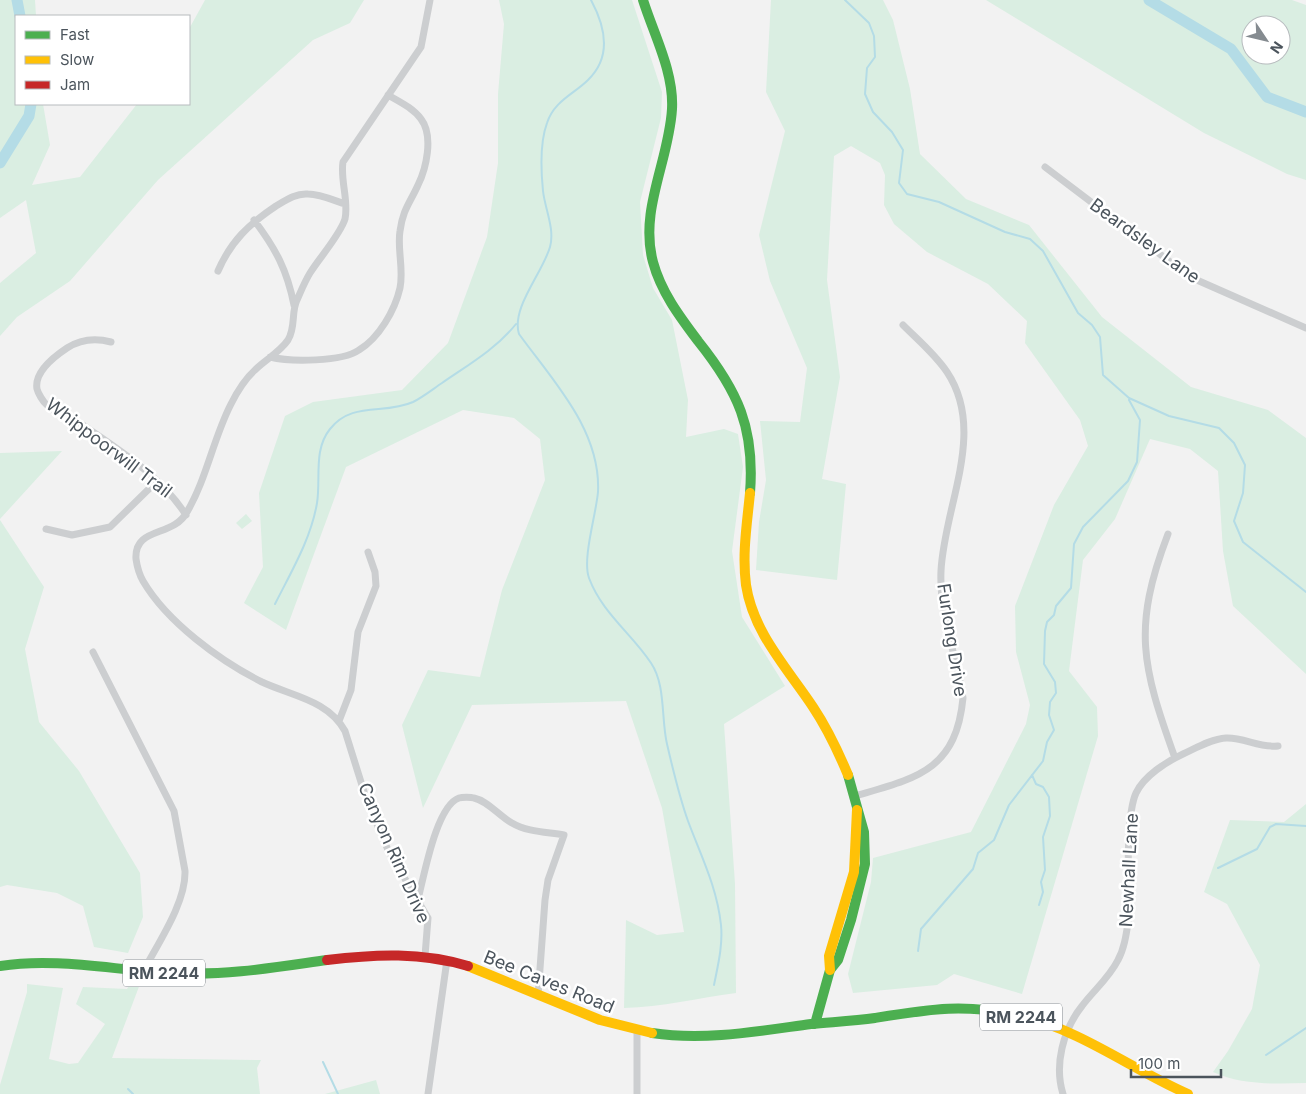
<svg xmlns="http://www.w3.org/2000/svg" width="1306" height="1094" viewBox="0 0 1306 1094" font-family="Inter,sans-serif">
<style>
.green{fill:#daeee2;fill-rule:evenodd}
.lines{fill:none;stroke-linecap:round;stroke-linejoin:round}
.stream{stroke:#b4dce6;stroke-width:2}
.river{stroke:#b4dce6;stroke-width:11}
.street{stroke:#ccced0;stroke-width:7}
.fast{stroke:#4caf50;stroke-width:10}
.slow{stroke:#ffc107;stroke-width:10}
.jam{stroke:#c62828;stroke-width:10}
.labels{text-anchor:middle;stroke-width:5;stroke-linejoin:round;paint-order:stroke}
.shield{fill:#fff;stroke:#81878d;stroke-width:1}
.shield-label{font-size:16px;font-weight:bold;fill:#4b545c}
.street-label{font-size:18px;fill:#4b545c;stroke:#fff}
</style>
<rect width="100%" height="100%" fill="#f2f2f2"/>
<path class="green" d="M0,0h35l1,16h-20v88h27l7,41 -18,40 48,-8 57,-73h52v-75l16,-29h159l-14,23 -37,17 -155,140 -88,101 -53,36 -17,19v-53l36,-30 -10,-53 -26,18z
M499,0h133l30,92 -1,26 -21,84 3,53 10,33 19,32 16,80 -2,37 38,-8 14,5 5,33 -11,84 10,66 43,69 -61,38 11,160 1,109c-38,5 -74,14 -112,15l2,-88 31,15 27,-3 -22,-124 -36,-107 -154,4 -49,103 -21,-83 26,-55 52,7 22,-87 43,-110 -5,-41 -26,-21 -51,-8 -117,57 -60,163 -42,-27 19,-36 -4,-74 26,-77 28,-14 89,-12 46,-47 39,-106 11,-74v-69l6,-70z
M771,0h112l10,20 17,69 10,65 46,45 63,26 73,92 89,70 77,23 38,28v236l-73,-68 -10,-55 -5,-80 -28,-22 -40,-10 -35,80 -32,41 -14,111 28,36 1,29 -76,258 -68,-20 -17,11 -84,8 -5,-19 23,-92 2,-24 98,-26 55,-108 4,-19 -14,-53 -1,-46 39,-101 34,-59 -8,-26 -55,-77 2,-22 -39,-37 -61,-32 -33,-28 -10,-19 1,-30 -5,-12 -29,-17 -17,10 -7,124 13,97 -18,102 24,5 -9,96 -81,-10 3,-48 7,-42 -6,-59 40,1 7,-54 -37,-87 -11,-46 26,-104 -19,-39z
M986,0h306l14,5v175l-19,-6 -83,-41zM1251,25h30v30h-30z
M62,451l-62,68v-66z
M246,514l6,7 -10,8 -6,-6z
M0,520l44,67 -19,62 14,73 40,49 61,102 3,44 -15,36 -34,-6 -11,-41 -26,-13 -50,-8 -7,2z
M1306,804v279c-31,1 -65,2 -93,-11l15,-21 24,-42 8,-44 -33,-61 -23,-12 26,-72 54,2z
M27,984l36,4 -14,71 20,5 9,-1 27,-39 -29,-20 7,-17 44,2 3,-5h10l-28,74 149,2 -4,8 3,26h-260v-9l27,-93z
M376,1080l4,14h-55z"/>
<g class="lines">
<path class="stream" d="M591,0c14,26 21,57 -3,80 -14,14 -34,21 -41,43 -7,19 -6,48 -4,68 2,18 12,38 7,56 -8,27 -39,61 -31,87 34,47 82,96 79,158 -2,23 -16,67 -9,86 13,35 43,56 62,85 15,22 10,56 16,81 6,26 12,52 21,77 13,35 29,66 33,104 2,20 -3,40 -7,60
M845,0l24,23 5,13 1,21 -8,11 -2,26 8,18 19,20 11,18 -4,33 8,11 32,8 66,30 25,7 13,12 35,62 14,12 8,12 3,38 26,23 40,18 50,12 15,15 11,22 -2,28 -9,28 9,21 63,50
M275,604c16,-32 36,-65 42,-101 4,-24 -4,-53 13,-74 22,-28 54,-14 83,-27 10,-5 20,-13 29,-19 26,-18 54,-34 74,-59
M1032,775l4,9 7,3 6,10 1,19 -7,21 2,33 -4,12 2,10 -4,13
M1218,868l39,-19 13,-22 6,-3 30,2
M918,951l3,-22 52,-60 5,-16 16,-13 15,-35 34,-44 4,-19 7,-12 -5,-15 1,-13 6,-9 -1,-11 -11,-18 1,-33 2,-9 7,-7 2,-9 15,-18 3,-44 9,-17 45,-46 9,-19 3,-42 -11,-20
M1266,1055l40,-27
M323,1062l15,32
M128,1089l5,5"/>
<path class="river" d="M17,0l3,16
M1149,0l82,49 36,48 39,15
M0,163l29,-47 2,-12"/>
<path class="street" d="M1045,167l145,110 116,51
M254,220c22,29 33,50 40,85
M218,271c13,-30 31,-47 58,-65 10,-6 20,-13 32,-12 12,0 25,6 37,10
M111,342c-15,-4 -30,-3 -44,6 -12,8 -33,24 -30,41 1,4 6,13 10,16 7,7 19,8 27,14 39,27 86,55 112,96
M270,357c20,5 72,5 89,-7 20,-12 36,-40 41,-62 4,-19 -3,-39 0,-57 3,-22 10,-28 18,-46 8,-16 16,-49 3,-66 -8,-11 -21,-17 -33,-24
M46,529l26,6 38,-8 47,-46
M1168,534c-36,94 -26,132 7,224
M93,652l81,159 11,60c1,32 -27,72 -42,101
M339,721l12,-31 7,-58 18,-46 -1,-14 -7,-20
M855,796c61,-18 101,-25 108,-98 -6,-42 -24,-83 -22,-127 3,-65 46,-139 6,-199 -12,-18 -29,-32 -44,-47
M418,899c6,-22 18,-93 41,-101 3,-1 12,-1 15,0 14,3 25,18 38,25 15,9 35,9 52,12l-16,45 -3,20 -7,96
M425,956l3,-38 -40,-68 -22,-52 -21,-67c-17,-31 -53,-35 -83,-49 -42,-21 -95,-60 -119,-101 -4,-7 -6,-15 -7,-22 -2,-33 37,-21 51,-47 20,-34 26,-73 44,-108 6,-12 14,-25 24,-34 10,-10 25,-18 33,-30 8,-13 3,-28 9,-40 4,-9 8,-19 13,-27 10,-16 30,-38 35,-54 4,-18 -5,-39 -2,-57l78,-115 9,-47
M637,1031v63
M428,1094l19,-134
M1063,1094c-9,-29 0,-64 19,-88 12,-16 27,-28 36,-46 6,-11 8,-24 10,-37 1,-30 -3,-106 8,-130 8,-17 30,-31 47,-39 13,-6 28,-15 43,-16 17,-1 34,10 52,8"/>
<path class="fast" d="M643,0c11,35 31,72 29,109 -3,52 -33,101 -19,153 8,30 27,55 45,79 40,50 57,87 52,152
M0,966c58,-9 117,5 175,7 52,3 102,-6 152,-13
M815,1024l15,-54 8,-10 13,-40 14,-56 -1,-32 -16,-57
M652,1033c53,8 107,-2 159,-9 21,-2 43,-3 64,-6 55,-9 90,-15 146,-2"/>
<path class="slow" d="M750,493c-3,31 -8,61 -4,92 7,47 41,83 67,122 14,21 25,44 35,68
M468,966l132,54 52,13
M830,970l-1,-14 25,-84 3,-62
M1021,1016c62,15 110,53 167,78"/>
<path class="jam" d="M327,960c49,-6 94,-8 141,6"/>
</g>
<g class="labels">
<g class="shield">
<rect x="123" y="959.5" width="82" height="27" rx="4"/>
<rect x="980" y="1003.5" width="82" height="27" rx="4"/>
</g>
<g class="shield-label">
<text x="164" y="979">RM 2244</text>
<text x="1021" y="1023">RM 2244</text>
</g>
<g class="street-label">
<text transform="translate(1145 241) rotate(36)" y="6">Beardsley Lane</text>
<text transform="translate(109 448) rotate(37)" y="6">Whippoorwill Trail</text>
<text transform="translate(952 640) rotate(81)" y="6">Furlong Drive</text>
<text transform="translate(394 853) rotate(66)" y="6">Canyon Rim Drive</text>
<text transform="translate(1129 870) rotate(-87)" y="6">Newhall Lane</text>
<text transform="translate(549 982) rotate(22)" y="6">Bee Caves Road</text>
</g>
</g>
<rect x="15" y="15" width="175" height="90" fill="#ffffff" stroke="#b7bbbe"/>
<rect x="25" y="31" width="25" height="8" fill="#4caf50" stroke="#b7bbbe"/>
<text x="60" y="40" font-size="15" fill="#4b545c">Fast</text>
<rect x="25" y="56" width="25" height="8" fill="#ffc107" stroke="#b7bbbe"/>
<text x="60" y="65" font-size="15" fill="#4b545c">Slow</text>
<rect x="25" y="81" width="25" height="8" fill="#c62828" stroke="#b7bbbe"/>
<text x="60" y="90" font-size="15" fill="#4b545c">Jam</text>
<g transform="translate(1266 40) rotate(125)"><circle r="24" fill="#ffffff" stroke="#b7bbbe"/>
<path d="M0-4L9 19L0 12L-9 19Z" fill="#858b90"/>
<text y="-8" font-size="14" font-weight="bold" text-anchor="middle" fill="#4b545c">N</text>
</g>
<path d="M1131 1069v8h90v-8" fill="none" stroke="#4b545c" stroke-width="2.5"/>
<text x="1138" y="1069" font-size="15" fill="#4b545c" stroke="#ffffff" stroke-width="4" paint-order="stroke">100 m</text>
</svg>
